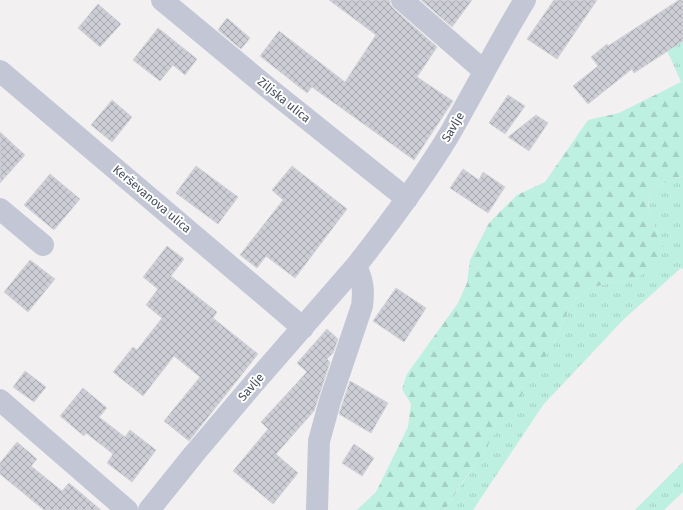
<svg xmlns="http://www.w3.org/2000/svg" width="683" height="510" viewBox="0 0 683 510" font-family="'Fira Sans',sans-serif">
<style>
.grass{fill:url(#grass-tufts)}
.forest{fill:url(#forest-firs)}
.building{fill:url(#building-cross-hatch);stroke:#d4d4db}
.lines{fill:none;stroke-linecap:round;stroke-linejoin:round}
.minor{stroke:#c3c7d5;stroke-width:22}
.labels{text-anchor:middle;stroke-width:4;stroke-linejoin:round;paint-order:stroke}
.street-label{font-size:12px;fill:#474c5e;stroke:#fff}
</style>
<defs>
<pattern id="grass-tufts" width="24" height="20" patternUnits="userSpaceOnUse"><rect width="24" height="20" fill="#bdf0e1"/><path d="M3 7l-1-3M5 7V3M7 7l1-3M15 17l-1-3M17 17v-4M19 17l1-3" fill="none" stroke="#a4cfc3"/></pattern>
<pattern id="forest-firs" width="22" height="20" patternUnits="userSpaceOnUse"><rect width="22" height="20" fill="#bdf0e1"/><path d="M5 1l3.5 6h-7zM16 11l3.5 6h-7z" fill="#a4cfc3"/></pattern>
<pattern id="building-cross-hatch" width="8" height="8" patternUnits="userSpaceOnUse"><rect width="8" height="8" fill="#cccdd5"/><path d="M0 0l8 8M0 8l8-8" fill="none" stroke="#a7a9b0"/></pattern>
</defs>
<rect width="100%" height="100%" fill="#f2f0f0"/>
<path class="grass" d="M683,38v45l-2,-1 -16,-36z
M683,176v93l-2,-1 -58,52 -80,85 -70,105h-28l109,-168 12,-27 9,-15 17,-13 45,-9 26,-31 -14,-36 -1,-14 10,-12z
M683,462v30l-19,18h-29z"/>
<path class="forest" d="M681,82l2,1v93l-25,9 -10,12 1,14 14,36 -6,19 -20,12 -45,9 -17,13 -9,15 -12,27 -24,40 -68,101 -17,27h-88l19,-18 32,-65 3,-23 -9,-15 5,-15 51,-71 9,-20 3,-23 19,-37 28,-28 28,-13 43,-62 31,-7z"/>
<path class="building" d="M329,0h61v4l4,5 43,38 -20,30 36,24 -39,59 -102,-73 -5,6 -47,-37 19,-25 66,51 31,-47z
M421,0h51l-20,27z
M554,0h43l-40,59 -30,-20z
M679,0h4v41l-49,32 -2,-4 -44,35 -15,-18 25,-20 -7,-9 16,-13 1,2z
M98,4l23,20 -21,23 -22,-19z
M227,18l23,20 -9,11 -23,-19z
M158,28l39,31 -12,16 -12,-10 -13,16 -27,-21z
M508,95l17,11 -20,28 -16,-11z
M112,100l20,17 -20,25 -21,-17z
M536,115l12,8 -19,28 -21,-14z
M0,132l25,23 -25,28z
M196,166l42,31 -20,27 -42,-31z
M292,166l55,43 -52,69 -29,-22 -9,12 -17,-13 43,-55 -11,-10z
M463,169l16,11 4,-8 22,15 -17,26 -38,-25z
M50,174l30,25 -26,31 -30,-25z
M167,246l17,13 -13,17 46,36 -4,6 45,36 -69,87 -25,-20 36,-44 -26,-21 -31,40 -30,-24 20,-25 4,3 25,-32 -16,-13 12,-16 -15,-12z
M30,260l25,19 -27,33 -24,-20z
M396,288l30,20 -22,34 -31,-21z
M327,329l11,10 -5,14 -6,6 3,3 -16,49 -38,43 22,19 -25,31 -40,-33 35,-42 -7,-7 46,-50 -10,-9z
M25,371l21,16 -12,15 -21,-15z
M350,381l38,22 -17,30 -32,-19z
M83,388l24,20 -8,9 26,20 5,-7 26,20 -24,32 -25,-19 6,-9 -27,-21 -2,3 -24,-20z
M17,442l20,17 -6,7 31,25 7,-8 32,27h-57l-44,-36v-11z
M354,444l20,14 -12,18 -20,-13z"/>
<g class="lines">
<path class="minor" d="M162,0l105,87 140,112
M402,0l82,71
M0,71l303,257
M0,209l43,36
M0,400l127,110
M149,510l45,-56 55,-65 107,-123c33,-42 65,-85 93,-131 26,-45 49,-91 76,-135
M317,510l2,-69 11,-40 32,-95c2,-16 1,-25 -6,-40"/>
</g>
<g class="labels">
<g class="street-label">
<text transform="translate(284 100) rotate(39)" y="4">Ziljska ulica</text>
<text transform="translate(453 127) rotate(-59)" y="4">Savlje</text>
<text transform="translate(152 199) rotate(40)" y="4">Kerševanova ulica</text>
<text transform="translate(251 387) rotate(-49)" y="4">Savlje</text>
</g>
</g>
</svg>
